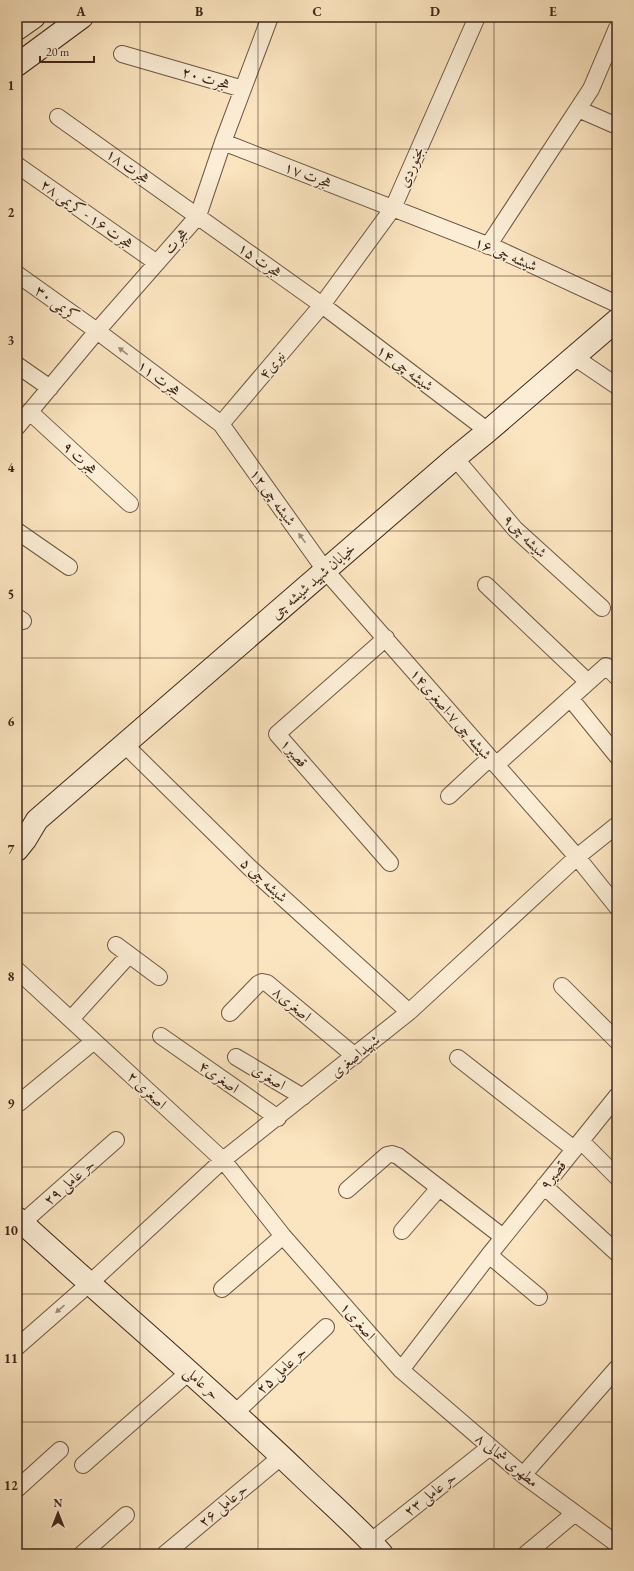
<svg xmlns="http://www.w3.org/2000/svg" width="634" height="1571" viewBox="0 0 634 1571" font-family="'EB Garamond',Amiri,serif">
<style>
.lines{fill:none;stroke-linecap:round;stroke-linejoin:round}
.street-casing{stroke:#6e5642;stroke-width:18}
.secondary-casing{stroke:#3f2618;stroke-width:24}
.street{stroke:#fceed6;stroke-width:16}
.secondary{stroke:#fceed6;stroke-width:22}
.oneway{fill:#9e8a77}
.grid{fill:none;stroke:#3f2618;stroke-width:1;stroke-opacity:0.55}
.labels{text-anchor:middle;stroke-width:3;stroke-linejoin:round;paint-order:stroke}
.street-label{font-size:15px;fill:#3f2618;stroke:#fceed6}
.neatline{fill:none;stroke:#3f2618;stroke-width:1.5}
.grid-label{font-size:13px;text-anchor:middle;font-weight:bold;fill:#3f2618}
</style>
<rect width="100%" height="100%" fill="#fbe5c0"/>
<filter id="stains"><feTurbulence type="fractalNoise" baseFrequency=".005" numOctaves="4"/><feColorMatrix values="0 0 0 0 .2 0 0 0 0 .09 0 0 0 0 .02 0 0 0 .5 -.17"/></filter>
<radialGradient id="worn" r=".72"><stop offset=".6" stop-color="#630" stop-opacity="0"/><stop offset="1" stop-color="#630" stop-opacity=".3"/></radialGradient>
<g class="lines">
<defs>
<path id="street" d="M122,54l121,35
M578,109l39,17
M58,117l264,188 166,126
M223,142l277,108 117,54
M17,165l140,98
M488,246l103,-157 26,-61
M17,274l80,57 124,93 104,146 252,287 40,50
M574,357l43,29
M17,365l33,23
M30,412l100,92
M221,424l101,-119 71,-97 84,-191
M17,427l80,-96 101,-115 25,-74 47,-125
M455,458l60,71 87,79
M17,531l52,36
M486,585l102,97
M17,617l6,4
M386,638l-109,96 113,129
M570,698l47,58
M124,744l125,123 160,145
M496,765l110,-99 11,11
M449,796l41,-38
M116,945l43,32
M17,970l206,190 60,76 118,134 122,105 94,69
M562,986l55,55
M230,1013l28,-29 4,-2 5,1 88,73
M71,1019l58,-64
M161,1036l117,82
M236,1057l67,40
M458,1058l116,91
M19,1103l75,-62
M581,1141l36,36
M544,1186l73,67
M347,1190l40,-35 5,-1 6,2 105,81
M22,1223l94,-83
M402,1231l37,-43
M489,1255l50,42
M222,1289l61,-53
M17,1347l73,-64 133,-123 186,-148 168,-155 40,-32
M401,1370l88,-115 128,-159
M235,1413l91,-86
M83,1465l106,-93
M523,1475l94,-107
M17,1489l43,-39
M370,1542l120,-95
M82,1554l44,-39
M165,1554l117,-98
M526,1554l49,-41"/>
<path id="secondary" d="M17,29l17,-12
M17,65l65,-48
M17,850l8,-10 12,-20 418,-362 33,-27 129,-111
M17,1218c95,87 194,170 287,260 26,25 54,49 78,76"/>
</defs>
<use href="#street" class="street-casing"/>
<use href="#secondary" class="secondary-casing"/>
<use href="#street" class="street"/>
<use href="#secondary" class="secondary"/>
</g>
<defs><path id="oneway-solid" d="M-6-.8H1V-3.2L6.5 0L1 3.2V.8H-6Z"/></defs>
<g class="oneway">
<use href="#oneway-solid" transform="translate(123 351) rotate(-143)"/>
<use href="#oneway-solid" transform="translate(302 538) rotate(-126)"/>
<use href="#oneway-solid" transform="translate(60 1309) rotate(139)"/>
</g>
<path class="grid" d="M140,17v1537M258,17v1537M376,17v1537M494,17v1537M17,149h600M17,276h600M17,404h600M17,531h600M17,658h600M17,786h600M17,913h600M17,1040h600M17,1167h600M17,1294h600M17,1422h600"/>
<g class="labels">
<g class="street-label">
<text transform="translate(206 78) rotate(16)" y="5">هجرت ۲۰</text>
<text transform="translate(128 166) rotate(35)" y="5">هجرت ۱۸</text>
<text transform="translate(411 167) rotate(-66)" y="5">بجنوردی</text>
<text transform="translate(308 175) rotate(21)" y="5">هجرت ۱۷</text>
<text transform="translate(87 214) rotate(35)" y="5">هجرت ۱۶ - کریمی ۲۸</text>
<text transform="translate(176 241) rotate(-49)" y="5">هجرت</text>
<text transform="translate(506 254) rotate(23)" y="5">شیشه چی ۱۶</text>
<text transform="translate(260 260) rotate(35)" y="5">هجرت ۱۵</text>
<text transform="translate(57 303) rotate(36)" y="5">کریمی ۳۰</text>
<text transform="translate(272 365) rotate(-50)" y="5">نیری۴</text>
<text transform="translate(405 368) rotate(37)" y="5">شیشه چی ۱۴</text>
<text transform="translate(159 378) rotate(37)" y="5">هجرت ۱۱</text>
<text transform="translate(80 458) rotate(43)" y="5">هجرت ۹</text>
<text transform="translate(273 497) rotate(54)" y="5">شیشه چی ۱۲</text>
<text transform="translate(525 536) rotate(45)" y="5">شیشه چی۹</text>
<text transform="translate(313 581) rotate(-41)" y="5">خیابان شهید شیشه چی</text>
<text transform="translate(451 714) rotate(49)" y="5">شیشه چی ۷-اصغری۱۴</text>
<text transform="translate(294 753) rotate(49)" y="5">قصیر۱</text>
<text transform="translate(264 880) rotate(43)" y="5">شیشه چی ۵</text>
<text transform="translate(292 1004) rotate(40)" y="5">اصغری۸</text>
<text transform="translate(355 1056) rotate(-39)" y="5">شهیداصغری</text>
<text transform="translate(219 1077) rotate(35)" y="5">اصغری۴</text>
<text transform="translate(269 1077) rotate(31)" y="5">اصغری</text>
<text transform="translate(147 1090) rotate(43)" y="5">اصغری ۲</text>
<text transform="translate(553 1175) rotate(-51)" y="5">قصیر۹</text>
<text transform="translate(69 1182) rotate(-41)" y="5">حر عاملی ۲۹</text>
<text transform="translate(358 1321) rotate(49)" y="5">اصغری۱</text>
<text transform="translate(281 1370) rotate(-43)" y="5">حر عاملی ۲۵</text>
<text transform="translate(202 1383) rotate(42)" y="5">حر عاملی</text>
<text transform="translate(507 1460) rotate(39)" y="5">مطهری شمالی ۸</text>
<text transform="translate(430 1494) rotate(-38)" y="5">حر عاملی ۲۳</text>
<text transform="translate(223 1505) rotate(-40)" y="5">حرعاملی ۲۶</text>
</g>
</g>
<rect width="634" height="1571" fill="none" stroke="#fbe5c0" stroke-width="44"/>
<g transform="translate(58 1513)" stroke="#fceed6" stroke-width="3" paint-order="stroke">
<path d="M0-3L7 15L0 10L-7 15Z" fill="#3f2618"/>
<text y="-6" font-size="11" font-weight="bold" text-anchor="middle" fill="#3f2618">N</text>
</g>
<path d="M40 56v6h54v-6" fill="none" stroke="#3f2618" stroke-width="2"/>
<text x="46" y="56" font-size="12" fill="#3f2618" stroke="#fceed6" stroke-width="3" paint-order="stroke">20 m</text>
<rect x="22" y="22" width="590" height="1527" class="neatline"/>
<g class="grid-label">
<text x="81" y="16">A</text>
<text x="199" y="16">B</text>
<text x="317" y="16">C</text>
<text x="435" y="16">D</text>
<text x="553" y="16">E</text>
<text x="11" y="90">1</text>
<text x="11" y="217">2</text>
<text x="11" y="345">3</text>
<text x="11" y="472">4</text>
<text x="11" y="599">5</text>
<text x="11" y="726">6</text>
<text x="11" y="854">7</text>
<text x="11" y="981">8</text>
<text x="11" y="1108">9</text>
<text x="11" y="1235">10</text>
<text x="11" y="1363">11</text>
<text x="11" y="1490">12</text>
</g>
<rect width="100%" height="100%" filter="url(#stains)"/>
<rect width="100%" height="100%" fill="url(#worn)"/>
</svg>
